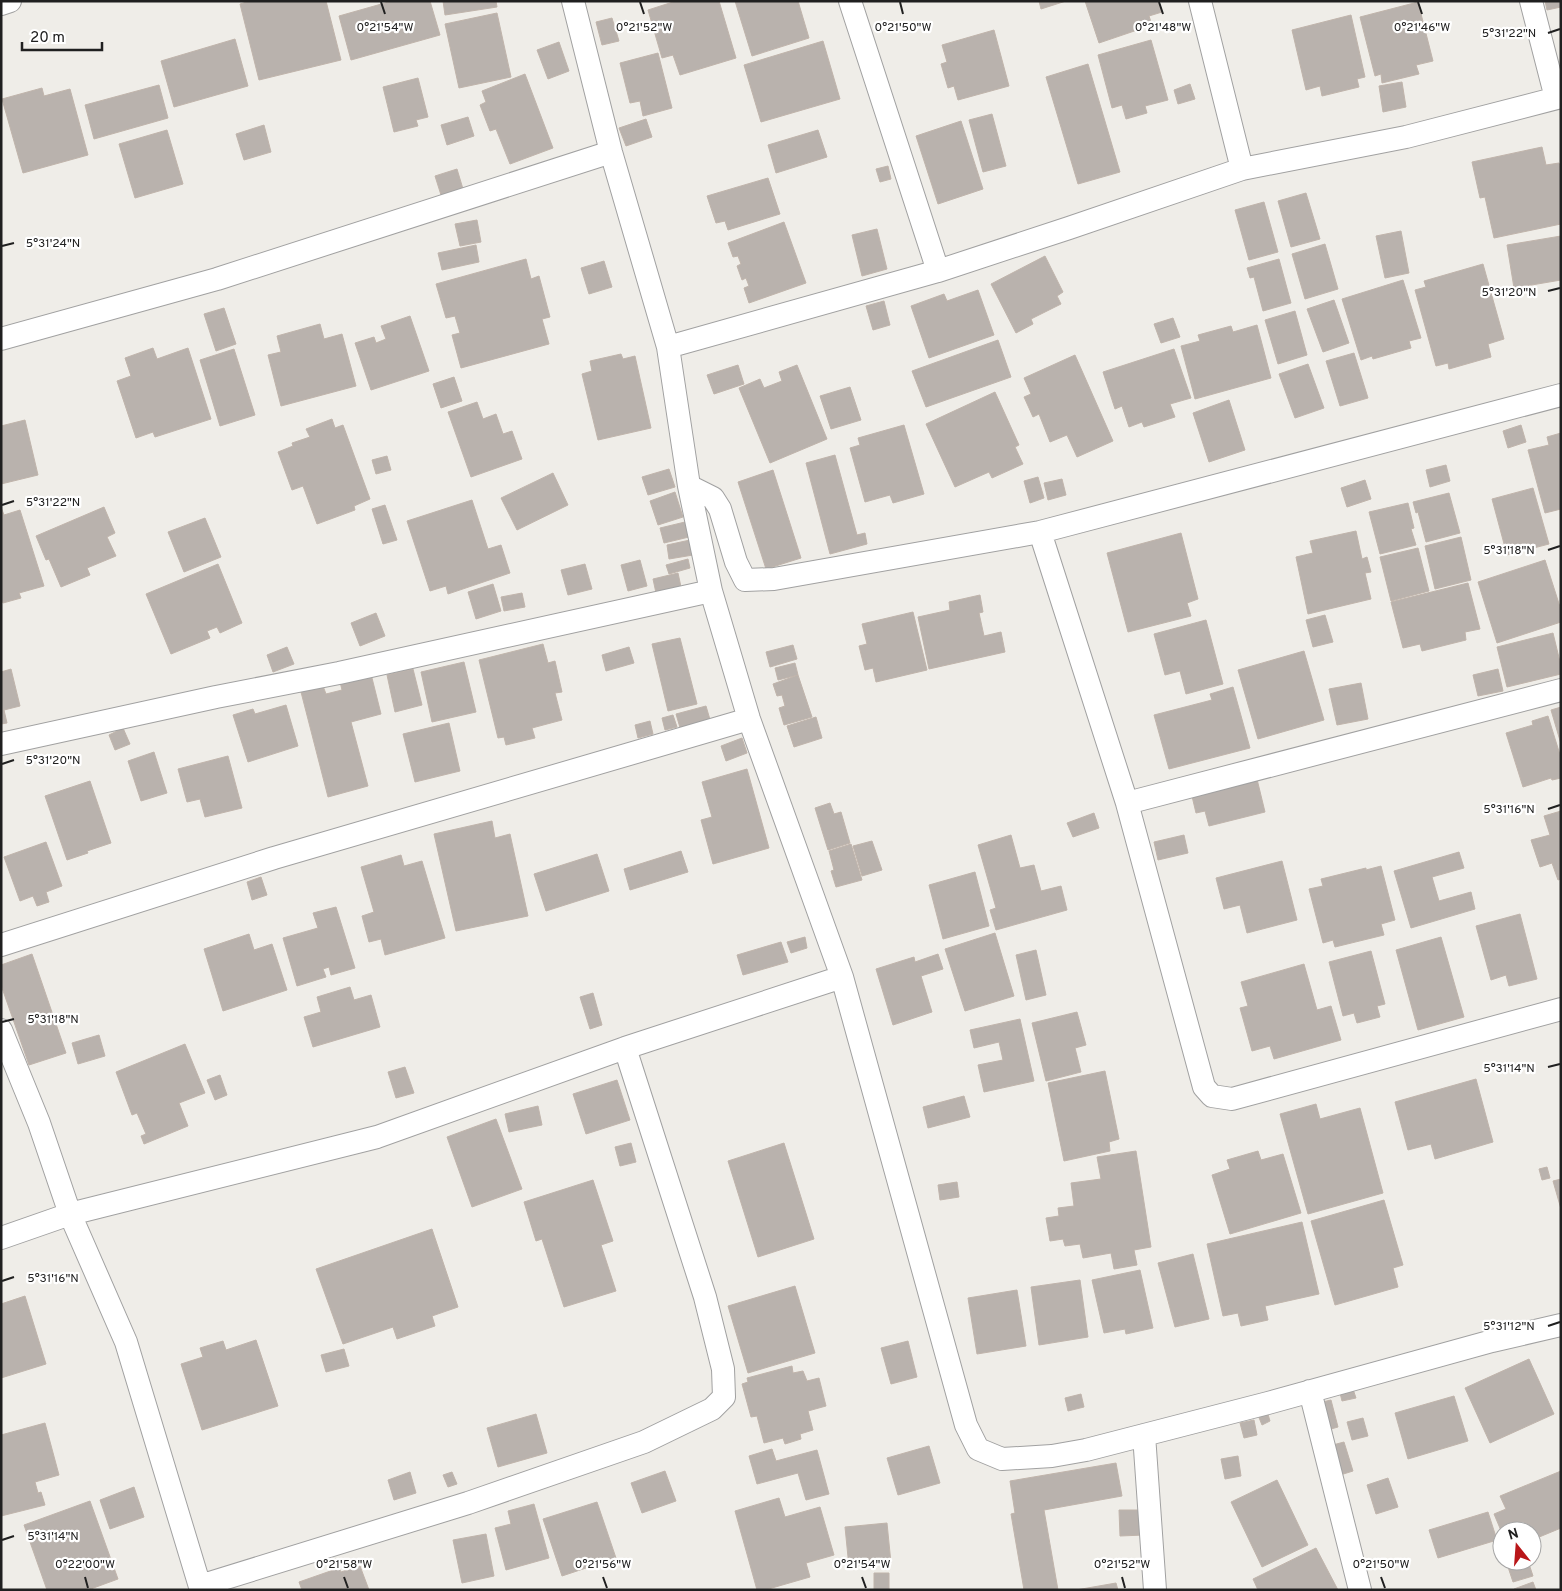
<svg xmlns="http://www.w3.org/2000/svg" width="1562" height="1591" viewBox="0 0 1562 1591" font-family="Overpass,sans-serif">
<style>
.building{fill:#b9b2ad;stroke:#c0b4ab}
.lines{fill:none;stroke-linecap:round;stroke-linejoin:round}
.street-casing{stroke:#a1a1a1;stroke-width:24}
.street{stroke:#fff;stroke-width:22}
.ticks{fill:none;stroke:#202020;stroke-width:2}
.ticks-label{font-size:12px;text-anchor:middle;fill:#202020;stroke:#fff;stroke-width:4.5;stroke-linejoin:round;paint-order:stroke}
</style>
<rect width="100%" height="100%" fill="#efede8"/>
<path class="building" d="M250,1h76l15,59 -82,20 -19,-76z
M392,1h38l10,34 -89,25 -12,-44z
M443,1h53l1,6 -52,8z
M676,1h43l17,57 -56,17 -7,-20 -11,3 -14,-48z
M735,1h63l11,37 -57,18z
M1039,1h27l-25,8z
M1085,1h73l4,11 -13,4 3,9 -53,18z
M1545,1h16v6l-14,3z
M1418,2l15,59 -17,4 3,9 -37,9 -1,-9 -6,2 -15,-59z
M497,13l14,64 -52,11 -14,-64z
M1351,15l14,62 -8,2 2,8 -37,9 -2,-10 -14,4 -14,-60z
M612,18l7,23 -17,4 -6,-23z
M994,30l15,56 -51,14 -4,-14 -6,2 -7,-24 6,-2 -5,-17z
M235,39l13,47 -74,21 -13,-46z
M1151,40l17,60 -23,6 2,7 -21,6 -4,-14 -10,3 -14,-53z
M823,41l17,58 -79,23 -17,-57z
M559,42l10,29 -21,8 -11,-29z
M658,53l14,55 -29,8 -3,-15 -10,2 -10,-40z
M1088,64l32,108 -42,12 -32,-107z
M525,74l28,74 -43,16 -14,-35 -6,2 -10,-26 6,-3 -4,-11z
M418,78l10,39 -12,3 2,6 -24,6 -11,-45z
M1402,82l4,25 -23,5 -4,-26z
M1190,84l5,15 -17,5 -4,-14z
M159,85l9,33 -74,21 -9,-34z
M42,88l2,8 26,-7 18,66 -65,18 -21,-74z
M992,114l14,52 -23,6 -14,-52z
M468,117l6,19 -27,9 -6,-20z
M646,119l6,18 -26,9 -7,-18z
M961,121l22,68 -45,15 -22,-68z
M264,125l7,27 -27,8 -8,-26z
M167,130l16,54 -48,14 -16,-54z
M818,130l9,27 -51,16 -8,-28z
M1542,147l4,18 13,-2 2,6v55l-67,14 -9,-41 -5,1 -8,-36z
M888,166l3,13 -11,3 -4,-13z
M457,169l6,20 -22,6 -6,-19z
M768,178l12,36 -52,16 -3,-9 -9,2 -9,-27z
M1306,193l14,46 -29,8 -13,-46z
M1264,202l14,50 -29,8 -14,-50z
M477,220l4,22 -21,4 -5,-22z
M784,222l22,61 -57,20 -5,-15 5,-2 -3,-8 -4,2 -5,-14 4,-2 -3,-8 -5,1 -5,-14z
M877,229l10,40 -25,7 -10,-41z
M1401,231l8,42 -24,5 -9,-42z
M1561,236v44l-47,8 -7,-43z
M1325,244l13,45 -33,10 -13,-45z
M476,245l3,17 -37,8 -4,-17z
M1045,256l18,36 -6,4 4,8 -30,15 2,5 -17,9 -25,-49z
M526,259l5,20 8,-3 11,41 -8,2 7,25 -88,24 -9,-33 8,-2 -5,-17 -9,2 -10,-34z
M1279,259l12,44 -28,8 -9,-34 -4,1 -3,-10z
M604,261l8,26 -23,7 -8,-26z
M1483,264l21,75 -16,5 3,13 -42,12 -1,-6 -12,3 -21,-76 11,-3 -2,-6z
M1403,280l18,58 -12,3 2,7 -38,11 -1,-3 -11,4 -19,-61z
M978,290l16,45 -65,23 -18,-52 33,-12 3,7z
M1334,300l15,43 -26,9 -16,-43z
M884,301l6,24 -17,5 -7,-24z
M224,308l12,36 -20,7 -12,-37z
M1295,311l12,44 -29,9 -13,-44z
M410,316l19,55 -58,19 -16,-47 19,-6 2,6 10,-4 -5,-13z
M1173,318l7,19 -19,6 -7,-19z
M320,324l4,15 18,-5 14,52 -75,20 -13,-51 13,-3 -4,-16z
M1257,325l14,53 -76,21 -14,-53 19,-5 -2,-6 33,-9 2,6z
M998,340l13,37 -85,30 -14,-36z
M153,348l4,11 31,-11 23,71 -56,18 -2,-5 -17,6 -19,-57 14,-5 -6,-18z
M234,349l21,66 -35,11 -20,-66z
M1174,349l17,49 -21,6 5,13 -31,10 -2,-5 -13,5 -7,-21 -7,3 -12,-37z
M1354,353l14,45 -28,8 -14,-45z
M621,354l2,5 12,-3 16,72 -53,12 -16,-66 10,-3 -2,-10z
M1075,355l38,86 -36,16 -10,-22 -17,7 -11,-28 -6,3 -9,-20 7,-3 -7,-16z
M1308,364l16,44 -29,10 -16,-44z
M738,365l6,19 -30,10 -7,-19z
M797,365l30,74 -57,24 -31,-75 21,-9 4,9 18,-7 -3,-9z
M454,377l8,24 -21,7 -8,-24z
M850,387l11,33 -30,9 -11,-33z
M995,392l24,53 -4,2 8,17 -31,14 -3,-6 -34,15 -29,-63z
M1229,400l16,50 -36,12 -16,-49z
M477,402l6,17 13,-5 7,20 9,-3 10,28 -51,18 -23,-65z
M332,419l3,9 8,-3 27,74 -16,7 1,4 -38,14 -14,-38 -11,4 -14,-38 15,-6 -1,-3 18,-6 -4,-8z
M25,420l13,55 -37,9v-58z
M904,425l20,69 -31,9 -3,-8 -25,7 -15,-54 10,-3 -2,-7z
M1521,425l5,17 -18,6 -5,-17z
M1561,433v76l-16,4 -17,-63 21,-5 -2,-8z
M835,455l22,80 8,-2 2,11 -37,10 -24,-91z
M387,456l4,14 -15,4 -4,-14z
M1446,465l4,16 -20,6 -4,-17z
M669,469l6,18 -27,8 -6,-18z
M773,470l28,88 -35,11 -28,-87z
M553,473l15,32 -51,25 -16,-32z
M1038,477l6,21 -14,5 -6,-22z
M1062,479l4,16 -18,5 -4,-17z
M1365,480l6,19 -24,8 -6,-19z
M1533,488l16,56 -42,11 -15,-56z
M675,492l8,25 -25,8 -8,-24z
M1449,493l11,40 -34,9 -8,-30 -2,1 -3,-11z
M472,500l16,49 13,-4 9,28 -62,21 -2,-8 -16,5 -23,-70z
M1408,503l6,25 -3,1 5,16 -36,9 -11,-42z
M385,505l12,35 -14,4 -11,-35z
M1,507l3,8 16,-5 24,76 -25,7 2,5 -18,5 -2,-4z
M104,507l11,26 -8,4 9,19 -29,12 3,7 -29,12 -12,-28 -3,1 -10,-24z
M205,518l16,39 -37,15 -16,-40z
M685,522l4,15 -25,6 -4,-15z
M1356,531l6,28 5,-2 4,15 -6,1 6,26 -63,15 -12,-57 17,-4 -3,-12z
M1181,533l17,66 -11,4 4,13 -63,16 -21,-79z
M1461,537l10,43 -36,9 -10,-43z
M690,540l3,15 -24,4 -2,-14z
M1418,548l11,43 -38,10 -11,-44z
M688,559l2,9 -21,6 -3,-9z
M640,560l7,26 -19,5 -7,-26z
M1545,560l16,50v12l-64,21 -19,-61z
M218,564l24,59 -22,10 -3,-6 -10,4 3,7 -39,16 -25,-60z
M585,564l7,25 -24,6 -7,-25z
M678,573l3,14 -25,6 -3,-14z
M1468,583l12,46 -15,3 1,8 -44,11 -2,-7 -17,4 -12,-46z
M493,584l8,27 -25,8 -8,-27z
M522,593l3,14 -21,4 -3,-14z
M980,595l3,17 -4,1 5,23 17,-4 4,20 -76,17 -11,-52 32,-7 -1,-8z
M913,612l14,58 -51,12 -3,-14 -8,2 -6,-24 8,-2 -5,-20z
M376,613l9,23 -25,10 -9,-23z
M1325,615l8,27 -20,5 -7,-27z
M1206,620l17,64 -37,10 -6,-23 -15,4 -11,-41z
M1553,633l8,33v8l-54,13 -10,-40z
M680,638l17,66 -29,7 -16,-67z
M543,644l5,19 7,-2 7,31 -7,1 7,27 -30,8 3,10 -29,7 -2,-8 -6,1 -19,-78z
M793,645l4,14 -27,8 -4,-15z
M287,647l7,17 -21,8 -6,-17z
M629,647l5,16 -28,8 -4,-16z
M1304,651l20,69 -66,19 -20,-69z
M464,662l12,50 -44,10 -11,-50z
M795,663l3,12 -20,5 -3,-12z
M11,669l9,37 -16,4 3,13 -6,1v-52z
M413,669l9,36 -27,7 -8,-37z
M1498,669l5,22 -25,5 -5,-21z
M371,674l10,40 -30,8 17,64 -40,11 -27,-105 22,-6 3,8 16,-4 -2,-8z
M798,675l14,42 -28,8 -5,-17 6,-2 -3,-11 -5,1 -4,-12z
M1361,683l7,36 -31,6 -8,-36z
M1233,687l17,61 -81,21 -15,-54 58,-15 -2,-6z
M286,705l12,41 -50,16 -15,-47 20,-6 2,5z
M706,706l5,17 -30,8 -5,-17z
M1561,707v37l-10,-34z
M673,715l4,12 -12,3 -3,-12z
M1548,716l13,42v20l-9,2 -1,-2 -28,9 -17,-54 27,-8 -1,-4z
M816,717l6,21 -28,9 -7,-21z
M650,721l3,13 -15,4 -3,-13z
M449,723l11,48 -45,11 -12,-48z
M123,728l7,16 -15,6 -6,-15z
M742,738l5,15 -21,8 -5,-15z
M154,752l13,41 -26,8 -13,-40z
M228,756l14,52 -37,9 -5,-18 -13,3 -9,-33z
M747,769l22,79 -56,16 -12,-44 11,-3 -10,-35z
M1256,775l9,37 -56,14 -4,-15 -9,2 -5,-21z
M90,781l21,62 -24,8 1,2 -21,7 -22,-64z
M830,803l4,11 7,-2 9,31 -22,7 -13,-42z
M1561,811v68l-3,1 -6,-17 -12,4 -9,-27 19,-5 -6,-19z
M1094,813l5,15 -26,9 -6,-14z
M492,821l3,17 15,-4 18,82 -72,15 -22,-97z
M1011,835l9,33 14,-3 7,26 20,-5 6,24 -71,20 -6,-20 6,-2 -18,-63z
M1184,835l4,18 -30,7 -4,-18z
M872,841l10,29 -20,6 -9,-30z
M46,842l16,44 -16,6 3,10 -12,4 -4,-10 -13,5 -16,-44z
M851,844l11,36 -26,7 -5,-16 3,-1 -5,-19z
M681,851l7,21 -58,18 -6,-21z
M1459,852l5,16 -32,9 7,24 32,-9 4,17 -64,19 -17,-57z
M597,854l12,37 -63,20 -12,-37z
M401,855l3,11 18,-5 23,77 -60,17 -4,-16 -12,3 -7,-26 12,-4 -13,-45z
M1282,861l15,59 -50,13 -7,-28 -16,4 -8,-31z
M1381,866l14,54 -14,4 3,11 -49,12 -2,-7 -10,3 -14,-54 14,-3 -2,-7 45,-11v2z
M975,872l14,54 -46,13 -14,-54z
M261,877l6,18 -15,5 -5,-18z
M336,907l19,61 -24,7 -2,-8 -6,2 3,8 -29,9 -14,-48 35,-10 -5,-15z
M1520,914l17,65 -28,7 -3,-11 -15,5 -15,-54z
M995,933l19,63 -49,15 -20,-62z
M249,934l5,16 18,-6 15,46 -64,21 -19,-62z
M805,937l2,11 -16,5 -4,-11z
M1441,937l23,80 -46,13 -22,-80z
M781,942l7,20 -45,13 -6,-20z
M1036,950l10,45 -20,5 -10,-45z
M1371,951l14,53 -8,2 3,11 -23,6 -3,-10 -11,3 -14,-54z
M32,954l34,99 -37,12 -28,-80v-20z
M938,954l5,15 -22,7 11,36 -39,13 -17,-56 38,-12 1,5z
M1304,964l13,46 14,-4 10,34 -67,19 -4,-13 -18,5 -12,-43 8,-2 -7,-24z
M350,987l4,13 17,-5 9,32 -67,20 -9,-30 17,-5 -4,-15z
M593,993l9,32 -12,4 -10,-32z
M1077,1012l9,33 -11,3 6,24 -35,9 -14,-58z
M1020,1019l14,62 -50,11 -6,-27 25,-5 -4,-18 -25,6 -4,-18z
M99,1035l6,21 -27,8 -6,-21z
M185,1044l20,49 -26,10 9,23 -44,18 -3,-8 5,-2 -9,-21 -5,2 -16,-43z
M405,1067l9,26 -18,5 -8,-26z
M1105,1071l14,68 -10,3 1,9 -46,10 -16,-78z
M220,1075l7,20 -12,5 -8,-20z
M1476,1079l17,63 -58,17 -4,-15 -23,6 -13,-48z
M617,1080l13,40 -44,14 -13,-40z
M964,1096l6,21 -42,11 -5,-21z
M1316,1104l4,15 40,-11 23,85 -75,21 -28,-100z
M538,1106l4,19 -33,7 -4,-18z
M496,1119l26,70 -50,18 -25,-70z
M631,1143l5,19 -16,4 -5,-19z
M784,1143l30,96 -56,18 -30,-96z
M1136,1151l15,96 -17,3 3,15 -23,4 -3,-16 -28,5 -3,-14 -15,2 -2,-7 -13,2 -4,-23 13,-2 -1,-8 16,-2 -3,-23 30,-4 -4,-22z
M1258,1151l3,9 22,-6 18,59 -71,21 -18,-59 18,-6 -3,-9z
M1547,1167l3,11 -8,2 -3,-11z
M1561,1179v30l-8,-28z
M593,1180l20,61 -12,4 15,46 -52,16 -22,-68 -6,2 -12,-39z
M957,1182l2,15 -19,3 -2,-15z
M1384,1200l19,65 -10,3 5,19 -63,18 -24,-84z
M1302,1222l17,72 -54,12 3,14 -27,6 -3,-13 -15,3 -16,-72z
M432,1229l26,78 -26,9 3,10 -38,13 -4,-12 -50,17 -27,-75z
M1193,1254l16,65 -34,8 -17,-64z
M1140,1270l13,58 -27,6 -1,-5 -21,4 -12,-53z
M1080,1280l8,57 -49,8 -8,-58z
M795,1286l20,67 -67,20 -20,-67z
M1017,1290l9,56 -49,8 -9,-56z
M25,1296l21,68 -45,14v-74z
M256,1340l22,66 -76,24 -21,-66 22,-7 -3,-9 23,-7 3,9z
M908,1341l9,36 -26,7 -10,-36z
M344,1349l5,17 -23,6 -5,-17z
M1529,1359l25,55 -64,29 -25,-55z
M792,1366l1,7 10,-2 4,10 12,-3 7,28 -18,5 5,19 -13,4 1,5 -16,5 -2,-6 -19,5 -7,-27 -6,1 -9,-33 6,-2 -1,-4z
M1353,1389l3,9 -14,3 -2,-8z
M1081,1394l3,13 -16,4 -3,-13z
M1454,1396l14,45 -60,18 -13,-46z
M1331,1400l7,27 -14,4 -6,-28z
M1267,1411l3,10 -8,4 -4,-10z
M536,1414l11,39 -49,14 -11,-39z
M1363,1418l5,18 -16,4 -5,-18z
M1254,1420l3,15 -13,3 -4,-15z
M45,1423l14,52 -24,7 3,11 3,-1 4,13 -44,11v-81z
M1344,1442l9,29 -16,5 -8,-30z
M929,1446l11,37 -42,12 -11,-37z
M772,1449l4,12 41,-11 12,44 -23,6 -8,-27 -41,11 -8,-28z
M1238,1456l3,20 -16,3 -4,-20z
M1116,1463l6,33 -78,14 14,80h-34l-13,-76 4,-1 -5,-32z
M665,1471l11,30 -34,12 -11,-30z
M1561,1471v57l-29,12v-9h-30v2l-8,-19 12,-5 -6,-13z
M410,1472l6,21 -22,7 -6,-20z
M452,1472l5,12 -9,3 -5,-12z
M1388,1478l10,29 -22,7 -9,-29z
M1277,1480l31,65 -46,22 -31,-65z
M134,1487l10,30 -34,12 -10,-29z
M779,1498l6,19 35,-10 14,48 -28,8 4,14 -45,13h-8l-22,-79z
M90,1501l28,78 -30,11h-41l-23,-65z
M597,1502l19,56 -54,18 -19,-57z
M534,1504l15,54 -43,12 -11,-42 16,-4 -3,-13z
M1119,1510h25v25l-24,1z
M1488,1512l9,28 -59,18 -9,-28z
M887,1523l4,40 -42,4 -4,-40z
M486,1534l8,42 -32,7 -9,-43z
M1316,1548l22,42h-80l-5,-11z
M1516,1561h12l5,15 -20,6 -6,-18z
M360,1566l9,24h-67l-3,-8 40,-14 2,4z
M874,1573h15v17h-15z
M1533,1582l3,8h-22v-1z
M1116,1583l2,7h-42z"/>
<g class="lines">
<defs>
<path id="street" d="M573,1l38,151 57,195 21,139 22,105 38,128 93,258 124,448 12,24 24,10 50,-3 34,-6 182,-47 224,-62 69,-16
M850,1l88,270
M1200,1l42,168
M1531,1l25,97
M1,4l9,-3
M1,339l216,-60 394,-127
M668,347l270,-76 131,-43 173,-59 164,-32 155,-40
M689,486l24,12 7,11 16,53 9,18 29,-1 266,-47 521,-137
M1040,532l87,271 77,284 8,9 20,3 329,-90
M1,744l215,-47 123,-24 372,-82
M1127,803l434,-113
M1,945l273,-87 475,-139
M1,1030l38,93 31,91 56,128 75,248
M1,1238l69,-24 307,-77 248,-89 217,-71
M1310,1391l50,199
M1144,1435l11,155
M200,1586l268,-83 176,-61 68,-33 12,-12 -1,-28 -18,-72 -80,-249"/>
</defs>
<use href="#street" class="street-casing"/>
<use href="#street" class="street"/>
</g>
<path class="ticks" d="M381,2l4,12M640,2l4,12M900,2l3,12M1159,2l4,12M1418,2l4,12M1548,33l12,-4M2,246l12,-3M1548,291l12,-3M2,505l12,-4M1548,550l12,-4M2,764l12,-4M1548,809l12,-4M2,1022l12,-3M1548,1067l12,-3M2,1281l12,-4M1548,1326l12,-4M2,1540l12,-4M85,1577l3,11M344,1577l4,11M603,1577l4,11M862,1577l4,11M1122,1577l3,11M1381,1577l4,11"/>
<g class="ticks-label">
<text x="385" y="31">0°21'54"W</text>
<text x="644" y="31">0°21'52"W</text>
<text x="903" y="31">0°21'50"W</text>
<text x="1163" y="31">0°21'48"W</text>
<text x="1422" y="31">0°21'46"W</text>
<text x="1509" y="37">5°31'22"N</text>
<text x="53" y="247">5°31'24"N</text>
<text x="1509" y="296">5°31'20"N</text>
<text x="53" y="506">5°31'22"N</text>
<text x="1509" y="554">5°31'18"N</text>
<text x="53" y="764">5°31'20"N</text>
<text x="1509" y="813">5°31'16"N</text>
<text x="53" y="1023">5°31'18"N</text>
<text x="1509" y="1072">5°31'14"N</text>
<text x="53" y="1282">5°31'16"N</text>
<text x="1509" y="1330">5°31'12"N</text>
<text x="53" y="1540">5°31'14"N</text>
<text x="85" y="1568">0°22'00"W</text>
<text x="344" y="1568">0°21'58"W</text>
<text x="603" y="1568">0°21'56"W</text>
<text x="862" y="1568">0°21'54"W</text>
<text x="1122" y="1568">0°21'52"W</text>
<text x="1381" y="1568">0°21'50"W</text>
</g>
<rect width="1562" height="1591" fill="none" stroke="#202020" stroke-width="5"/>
<g transform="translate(1517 1546) rotate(343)"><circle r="24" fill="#ffffff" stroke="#a6a6a6"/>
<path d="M0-4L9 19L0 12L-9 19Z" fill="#b91619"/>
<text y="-8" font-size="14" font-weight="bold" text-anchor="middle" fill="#202020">N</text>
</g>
<path d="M22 42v8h80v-8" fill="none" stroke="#202020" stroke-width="2.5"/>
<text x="30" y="42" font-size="15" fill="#202020" stroke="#ffffff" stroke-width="4" paint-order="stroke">20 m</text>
</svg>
